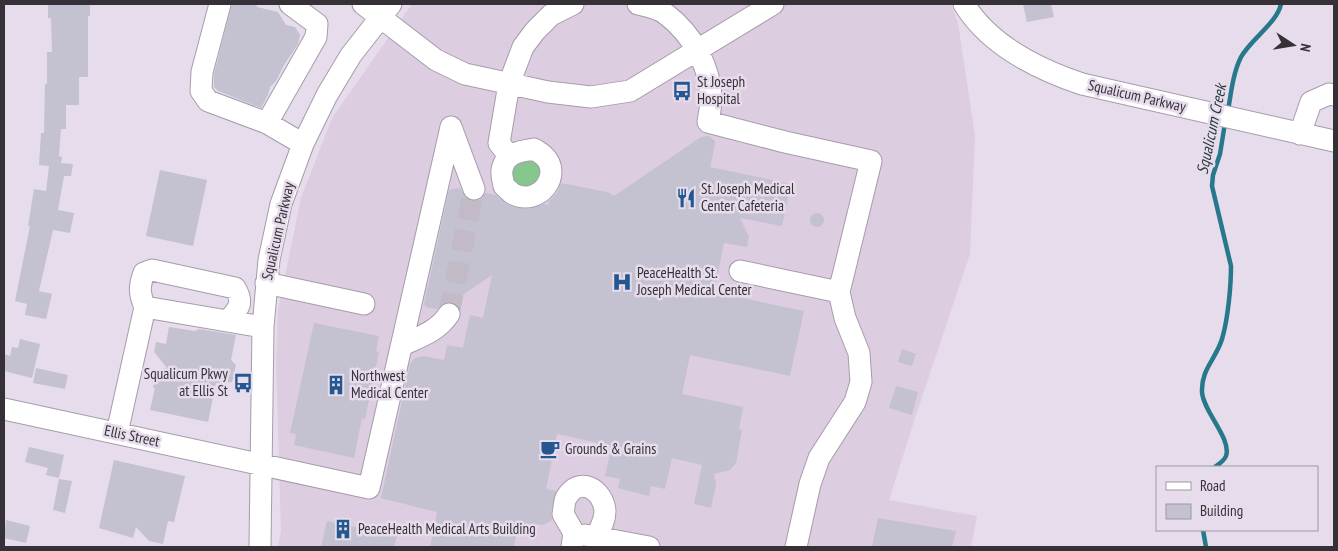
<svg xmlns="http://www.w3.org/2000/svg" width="1338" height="551" viewBox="0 0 1338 551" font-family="'PT Sans Narrow',sans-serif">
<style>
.built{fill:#dccde1}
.green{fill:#85c78d}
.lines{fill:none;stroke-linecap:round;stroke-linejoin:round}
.stream{stroke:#26788a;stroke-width:4.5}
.building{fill:#c4c1d1}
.minor-tunnel{stroke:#c3bac7;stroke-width:21;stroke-dasharray:21 11;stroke-linecap:butt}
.minor-casing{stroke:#a69ca9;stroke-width:23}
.minor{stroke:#fff;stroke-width:21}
.labels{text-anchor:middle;stroke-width:5;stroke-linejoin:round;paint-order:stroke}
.poi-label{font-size:15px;fill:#353137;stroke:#e7dceb;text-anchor:start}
.street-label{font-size:15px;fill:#353137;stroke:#e7dceb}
.water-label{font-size:16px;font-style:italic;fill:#1e373c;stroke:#e7dceb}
</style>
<rect width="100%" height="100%" fill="#e7dceb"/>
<path class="built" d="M412,4h539l7,19 17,113 -5,118 -54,161 -27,85 88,16 -6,31h-693l3,-16 -5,-170 2,-51 23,-112 31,-80z"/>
<path class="green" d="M522,156l20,5v22l-30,7 -2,-26z"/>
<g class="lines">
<path class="stream" d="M1228,111c3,-18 5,-38 13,-54 10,-18 36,-34 40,-53
M1215,467c4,-3 9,-6 11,-11 6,-17 -23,-45 -24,-64 -1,-23 14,-33 20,-53 6,-20 9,-53 9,-73l-19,-80 1,-11 7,-21 5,-31
M1203,530l3,17"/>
</g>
<path class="building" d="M48,4h42v12h-2v61h-9v28h-13v24h-5l-2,27 3,1 -1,6 12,1 -2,12h-7l-6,34 16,3 -4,20 -17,-3 -14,61 13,3 -6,25 -21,-4 2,-11 -12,-3 15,-75h-2l6,-37 12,2 3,-25 -10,-1 2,-32h3l1,-49h2v-32h5l-1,-34h-3z
M232,4h24l1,3 21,5 8,13 9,2 5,8 -2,9 -14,21 -8,16 -6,6 -2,8 -7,13 -43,-17 -4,-4v-13z
M1023,4h28l3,13 -27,5z
M709,136l6,5v4l-5,22 81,17 -9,42 -42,-8 9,19 -2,10 -23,-4 -10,49 90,19 -14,65 -100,-21 -8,39 61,13 -4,22 3,1 -6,33 -6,7 -16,4 2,11 -5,23 -17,-4 8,-39 -30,-7 -7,31 -14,-3 -2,10 -31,-8 2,-9 -15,-3 7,-30 -55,-12 -11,55 10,2 -5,21 1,8 -9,5 -6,-1 -6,9 -14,-2 -3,16h-84l7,-35 -56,-14 29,-134 5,-6 8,-2 21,4 3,-15 16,3 7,-33 13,3 9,-43 -40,27 -8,1 -7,6 -11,-2 -2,-3 25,-114 11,-2 6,10 6,3 7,-1 7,-7 10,2 10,9 18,5 9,-1 11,-4 5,1 -1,-3 9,-9 4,-10 46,9 7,4 87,-59z
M160,170l47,10 -14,66 -47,-10z
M810 220a7 7 0 1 1 14 0a7 7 0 1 1-14 0Z
M314,323l65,13 -3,15 3,1 -14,67 -3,-1 -8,40 -60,-13 2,-11 -6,-1z
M169,327l26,4 4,-2 37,6 -5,25 5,5 -4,17 -16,1 -8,39 -58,-12 5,-22h-2l1,-5 -11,-10 24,-5 -13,-16 2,-10 10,2z
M20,339l20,5 -8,34 -28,-7v-17l6,2 2,-9 6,1z
M902,349l14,5 -4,12 -14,-4z
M36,368l32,7 -3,14 -32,-6z
M896,386l22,6 -6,23 -23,-7z
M29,447l35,8 -5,23 -13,-3 2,-7 -23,-6z
M114,460l71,16 -11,46 -6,-1 -5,23 -14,-3 -13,-14 -3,11 -34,-10z
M59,479l13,2 -7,32 -12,-3z
M878,518l78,13 -4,16h-80z
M6,520l24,6 -4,17 -22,-5z
M327,521l70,15 -3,11h-73z"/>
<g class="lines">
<path class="minor-tunnel" d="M449,314l25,-125"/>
<defs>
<path id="minor" d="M220,4l-18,68 -1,19 7,10 59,22 36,21
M363,4l73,56 29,14 83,18 43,5 39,-6 143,-87
M638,4c10,2 22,5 29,11 25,19 44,53 44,84 0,8 -2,16 -3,23l77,20 86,19 -32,131 6,26 14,35 2,29 -6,20 -36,56 -9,26 -14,63
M964,4c25,41 73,65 118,80l252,57
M267,123l49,-86 1,-13 -27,-20
M451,127l23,62
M1300,134l11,-32 18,-8 5,1
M534,149c3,2 7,4 10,7 19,18 -4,51 -31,38 -3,-2 -6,-6 -9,-8 -1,-5 -3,-12 -2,-16 3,-17 18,-19 32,-21z
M509,156l-10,-13 10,-59 14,-37 12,-16 16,-16 22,-11
M740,271l99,21
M266,283l98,21
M145,307c-6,-13 -6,-21 -1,-34l8,-3 83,18c9,15 4,20 -6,32
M402,345c18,-8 36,-14 47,-31
M4,409l365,79 82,-361
M117,433l28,-126 118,20
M585,535l64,12
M260,547l3,-220 6,-67 12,-56 22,-60 24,-49 24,-40 40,-51
M572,547l2,-14 -11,-19c1,-5 1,-12 3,-16 13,-23 37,-9 39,13 0,10 -5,18 -9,26"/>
</defs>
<use href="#minor" class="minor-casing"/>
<use href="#minor" class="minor"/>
</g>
<defs>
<symbol id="bus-bare" viewBox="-9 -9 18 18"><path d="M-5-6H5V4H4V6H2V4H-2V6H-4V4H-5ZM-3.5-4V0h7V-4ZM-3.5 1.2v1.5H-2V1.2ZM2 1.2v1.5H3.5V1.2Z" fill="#24578f" stroke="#e7dceb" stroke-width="2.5" paint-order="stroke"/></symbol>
<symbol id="restaurant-bare" viewBox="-9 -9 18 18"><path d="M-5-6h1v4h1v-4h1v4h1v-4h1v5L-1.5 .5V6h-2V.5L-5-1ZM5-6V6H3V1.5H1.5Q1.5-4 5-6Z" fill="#24578f" stroke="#e7dceb" stroke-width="2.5" paint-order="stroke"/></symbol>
<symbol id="hospital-bare" viewBox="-9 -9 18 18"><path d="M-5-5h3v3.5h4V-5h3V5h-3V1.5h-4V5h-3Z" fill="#24578f" stroke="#e7dceb" stroke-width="2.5" paint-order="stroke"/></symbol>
<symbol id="building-bare" viewBox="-9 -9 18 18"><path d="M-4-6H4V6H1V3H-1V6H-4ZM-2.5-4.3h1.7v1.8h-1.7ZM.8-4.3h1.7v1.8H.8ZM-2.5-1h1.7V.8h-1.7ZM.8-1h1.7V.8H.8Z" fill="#24578f" stroke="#e7dceb" stroke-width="2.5" paint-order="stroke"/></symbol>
<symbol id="cafe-bare" viewBox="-9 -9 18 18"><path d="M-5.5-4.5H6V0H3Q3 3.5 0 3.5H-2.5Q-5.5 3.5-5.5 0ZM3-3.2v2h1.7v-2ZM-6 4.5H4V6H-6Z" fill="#24578f" stroke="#e7dceb" stroke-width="2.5" paint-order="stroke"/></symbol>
</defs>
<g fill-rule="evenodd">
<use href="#bus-bare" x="668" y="77" width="28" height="28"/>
<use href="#restaurant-bare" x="672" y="184" width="28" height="28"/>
<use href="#hospital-bare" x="608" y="268" width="28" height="28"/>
<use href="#bus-bare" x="229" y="369" width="28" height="28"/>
<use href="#building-bare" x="322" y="371" width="28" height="28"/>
<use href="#cafe-bare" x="536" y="435" width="28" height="28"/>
<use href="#building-bare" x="329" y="515" width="28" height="28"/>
</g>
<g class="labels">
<g class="poi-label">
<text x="697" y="87">St Joseph<tspan x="697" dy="17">Hospital</tspan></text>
<text x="701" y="194">St. Joseph Medical<tspan x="701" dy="17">Center Cafeteria</tspan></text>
<text x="637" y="278">PeaceHealth St.<tspan x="637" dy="17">Joseph Medical Center</tspan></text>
<text x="228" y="379" text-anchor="end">Squalicum Pkwy<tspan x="228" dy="17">at Ellis St</tspan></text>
<text x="351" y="381">Northwest<tspan x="351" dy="17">Medical Center</tspan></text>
<text x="565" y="454">Grounds &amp; Grains</text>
<text x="358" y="534">PeaceHealth Medical Arts Building</text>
</g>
<g class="street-label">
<text transform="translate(1137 96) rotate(13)" y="5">Squalicum Parkway</text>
<text transform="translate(278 231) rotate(-77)" y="5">Squalicum Parkway</text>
<text transform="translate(132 436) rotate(12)" y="5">Ellis Street</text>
</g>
<g class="water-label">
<text transform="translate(1211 129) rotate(-78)" y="6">Squalicum Creek</text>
</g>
</g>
<rect width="1338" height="551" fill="none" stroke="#353137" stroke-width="10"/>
<rect x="1156" y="466" width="162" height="65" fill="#e7dceb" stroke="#a098a3"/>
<rect x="1166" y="482" width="25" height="8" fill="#ffffff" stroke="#a098a3"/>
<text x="1200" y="491" font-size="15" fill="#353137">Road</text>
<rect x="1166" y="504" width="25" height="15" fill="#c4c1d1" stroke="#a098a3"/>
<text x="1200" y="516" font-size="15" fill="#353137">Building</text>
<g transform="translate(1293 45) rotate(102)" stroke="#e7dceb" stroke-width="4" paint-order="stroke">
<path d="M0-4L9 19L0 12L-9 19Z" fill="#353137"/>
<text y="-8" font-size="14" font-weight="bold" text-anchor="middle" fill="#353137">N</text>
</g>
</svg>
